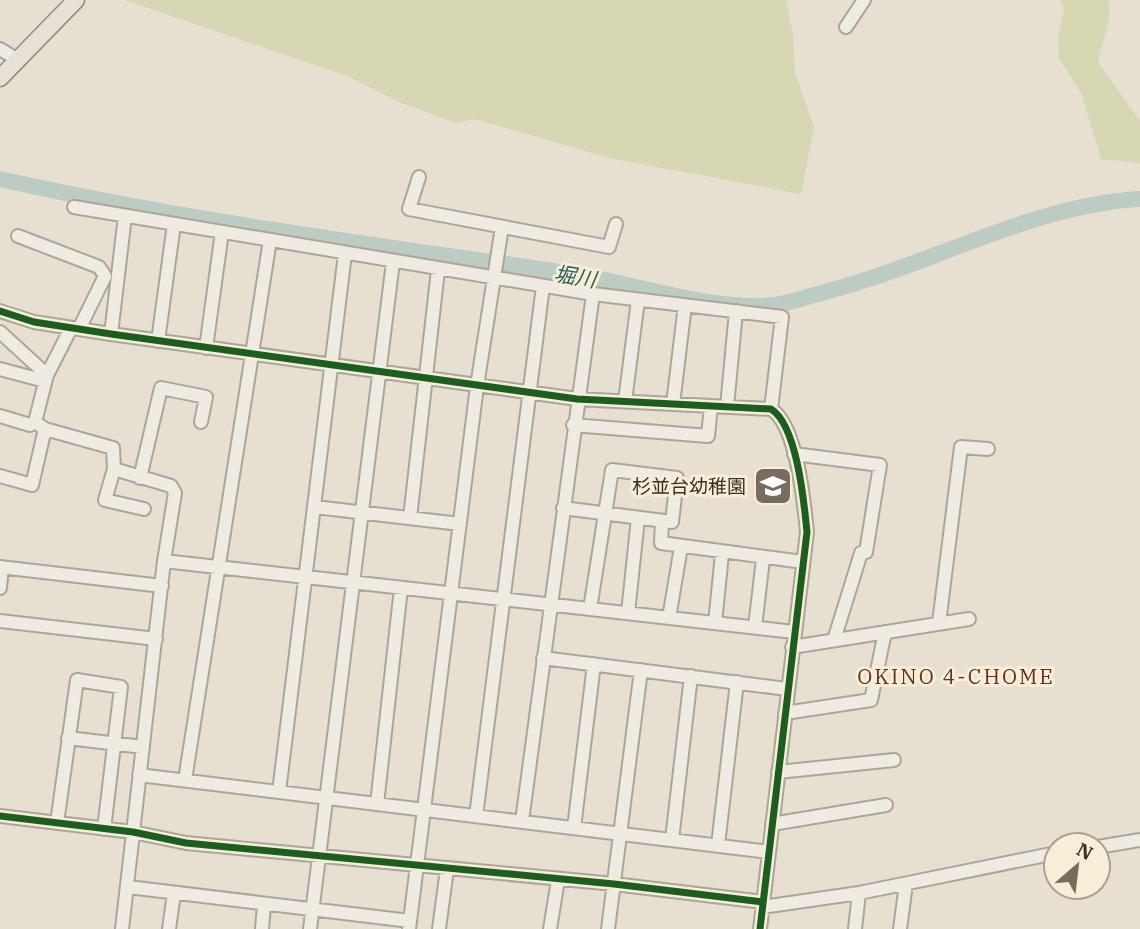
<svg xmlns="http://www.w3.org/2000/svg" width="1140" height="929" viewBox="0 0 1140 929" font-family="'IBM Plex Serif','Noto Sans JP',serif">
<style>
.green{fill:#d6d7b3}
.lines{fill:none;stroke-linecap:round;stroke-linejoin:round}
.river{stroke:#bcccc2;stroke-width:16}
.minor-casing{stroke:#ada599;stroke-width:16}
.major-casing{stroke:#928b80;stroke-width:19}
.minor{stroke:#efebe3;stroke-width:12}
.major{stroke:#e6e1d4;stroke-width:16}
.cycleway-casing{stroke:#f7eed8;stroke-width:11}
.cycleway{stroke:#1b5e20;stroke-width:7}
.labels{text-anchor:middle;stroke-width:6;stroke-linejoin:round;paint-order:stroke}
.poi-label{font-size:19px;fill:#3d2e20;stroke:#f7eed8;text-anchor:end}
.water-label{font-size:21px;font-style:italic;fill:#2f5d5a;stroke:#f7eed8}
.neighbourhood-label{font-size:21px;letter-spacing:2px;fill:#6b2e1e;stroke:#f7eed8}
</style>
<rect width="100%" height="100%" fill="#e7e0d1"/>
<path class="green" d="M124,0h662l7,34 2,39 19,54 -13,67 -192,-36 -134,-39 -19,4 -57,-21 -52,-26z
M1060,0h48c5,19 -6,42 -10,62l42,59v42l-39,-4 -19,-64 -23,-37 -1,-22 6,-26z"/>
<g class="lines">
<path class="river" d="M0,179c187,42 377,66 567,94 63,9 145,39 208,32 19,-3 38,-10 57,-15 102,-27 201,-85 308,-91"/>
<defs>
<path id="minor" d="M846,27l18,-27
M0,49l18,11
M419,177l-10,32 200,38 7,-23
M74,207l519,87 189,23 -11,92
M18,236l81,31 6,9 -26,53
M0,311l34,11 77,12 466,65 194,10c26,16 33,93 36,123l-47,397
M0,332l47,43 -12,47 10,7 68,19 1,21 57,17 4,7 -11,68 -42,368
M111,334l14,-118
M158,341l16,-117
M206,348l16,-116
M0,369l45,12
M47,375l24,-47
M625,401l13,-101
M673,404l12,-99
M727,407l9,-96
M0,416l30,9 5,-3
M573,425l135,11 3,-30
M794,454l86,11 -14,87 -5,1 -27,87
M114,469l-9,31 39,9
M0,476l32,9 13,-56
M140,478l21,-90 45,9 -5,25
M315,507l145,17
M563,508l109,14 5,-44 -65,-8 -22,139
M410,518l28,-248
M662,521l-1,22 142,19
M164,561l630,71
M0,567l162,19
M0,588l2,-21
M628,613l10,-95
M669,618l12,-71
M0,621l156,18
M715,623l7,-69
M939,623l22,-176 27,2
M755,627l8,-68
M792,647l177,-28
M543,658l244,31
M785,713l86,-13 14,-68
M68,738l75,9
M778,772l116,-12
M139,775l630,77
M185,780l85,-540
M279,792l66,-538
M377,804l24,-216
M0,816l133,16 53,11 428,41 149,18
M476,816l67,-530
M522,821l71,-527
M57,823l20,-143 44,7 -17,142
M772,824l114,-19
M574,828l20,-164
M672,840l19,-164
M718,845l19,-163
M1098,847l42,-7
M128,887l282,34
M762,907l97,-14 197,-40
M169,929l5,-36
M262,929l2,-24
M310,929l83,-667
M409,929l68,-543 25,-159
M439,929l8,-60
M550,929l8,-49
M608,929l33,-259
M855,929l4,-36
M900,929l6,-45"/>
<path id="major" d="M0,78l76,-78"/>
</defs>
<use href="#minor" class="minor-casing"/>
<use href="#major" class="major-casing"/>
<use href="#minor" class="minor"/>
<use href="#major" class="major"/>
<defs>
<path id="cycleway" d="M0,311l34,11 77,12 466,65 194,10c26,16 33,93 36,123l-47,397
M0,816l133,16 53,11 428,41 149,18"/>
</defs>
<use href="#cycleway" class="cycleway-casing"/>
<use href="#cycleway" class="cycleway"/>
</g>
<defs>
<symbol id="school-square" viewBox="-11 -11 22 22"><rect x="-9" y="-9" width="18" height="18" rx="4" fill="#786c5e" stroke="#f7eed8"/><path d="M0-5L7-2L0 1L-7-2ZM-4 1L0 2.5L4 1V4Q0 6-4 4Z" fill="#fff"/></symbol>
</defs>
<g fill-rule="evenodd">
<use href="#school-square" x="751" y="464" width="44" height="44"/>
</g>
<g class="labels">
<g class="poi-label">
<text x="746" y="493">杉並台幼稚園</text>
</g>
<g class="water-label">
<text transform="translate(575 277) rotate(9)" y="7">堀川</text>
</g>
<g class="neighbourhood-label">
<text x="956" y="684">OKINO 4-CHOME</text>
</g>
</g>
<g transform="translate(1077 866) rotate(28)"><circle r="33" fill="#f7eed8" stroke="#ada18e" stroke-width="2"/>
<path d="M0-5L12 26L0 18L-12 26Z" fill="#786c5e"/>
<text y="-10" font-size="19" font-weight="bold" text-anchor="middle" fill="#3d2e20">N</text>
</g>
</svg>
